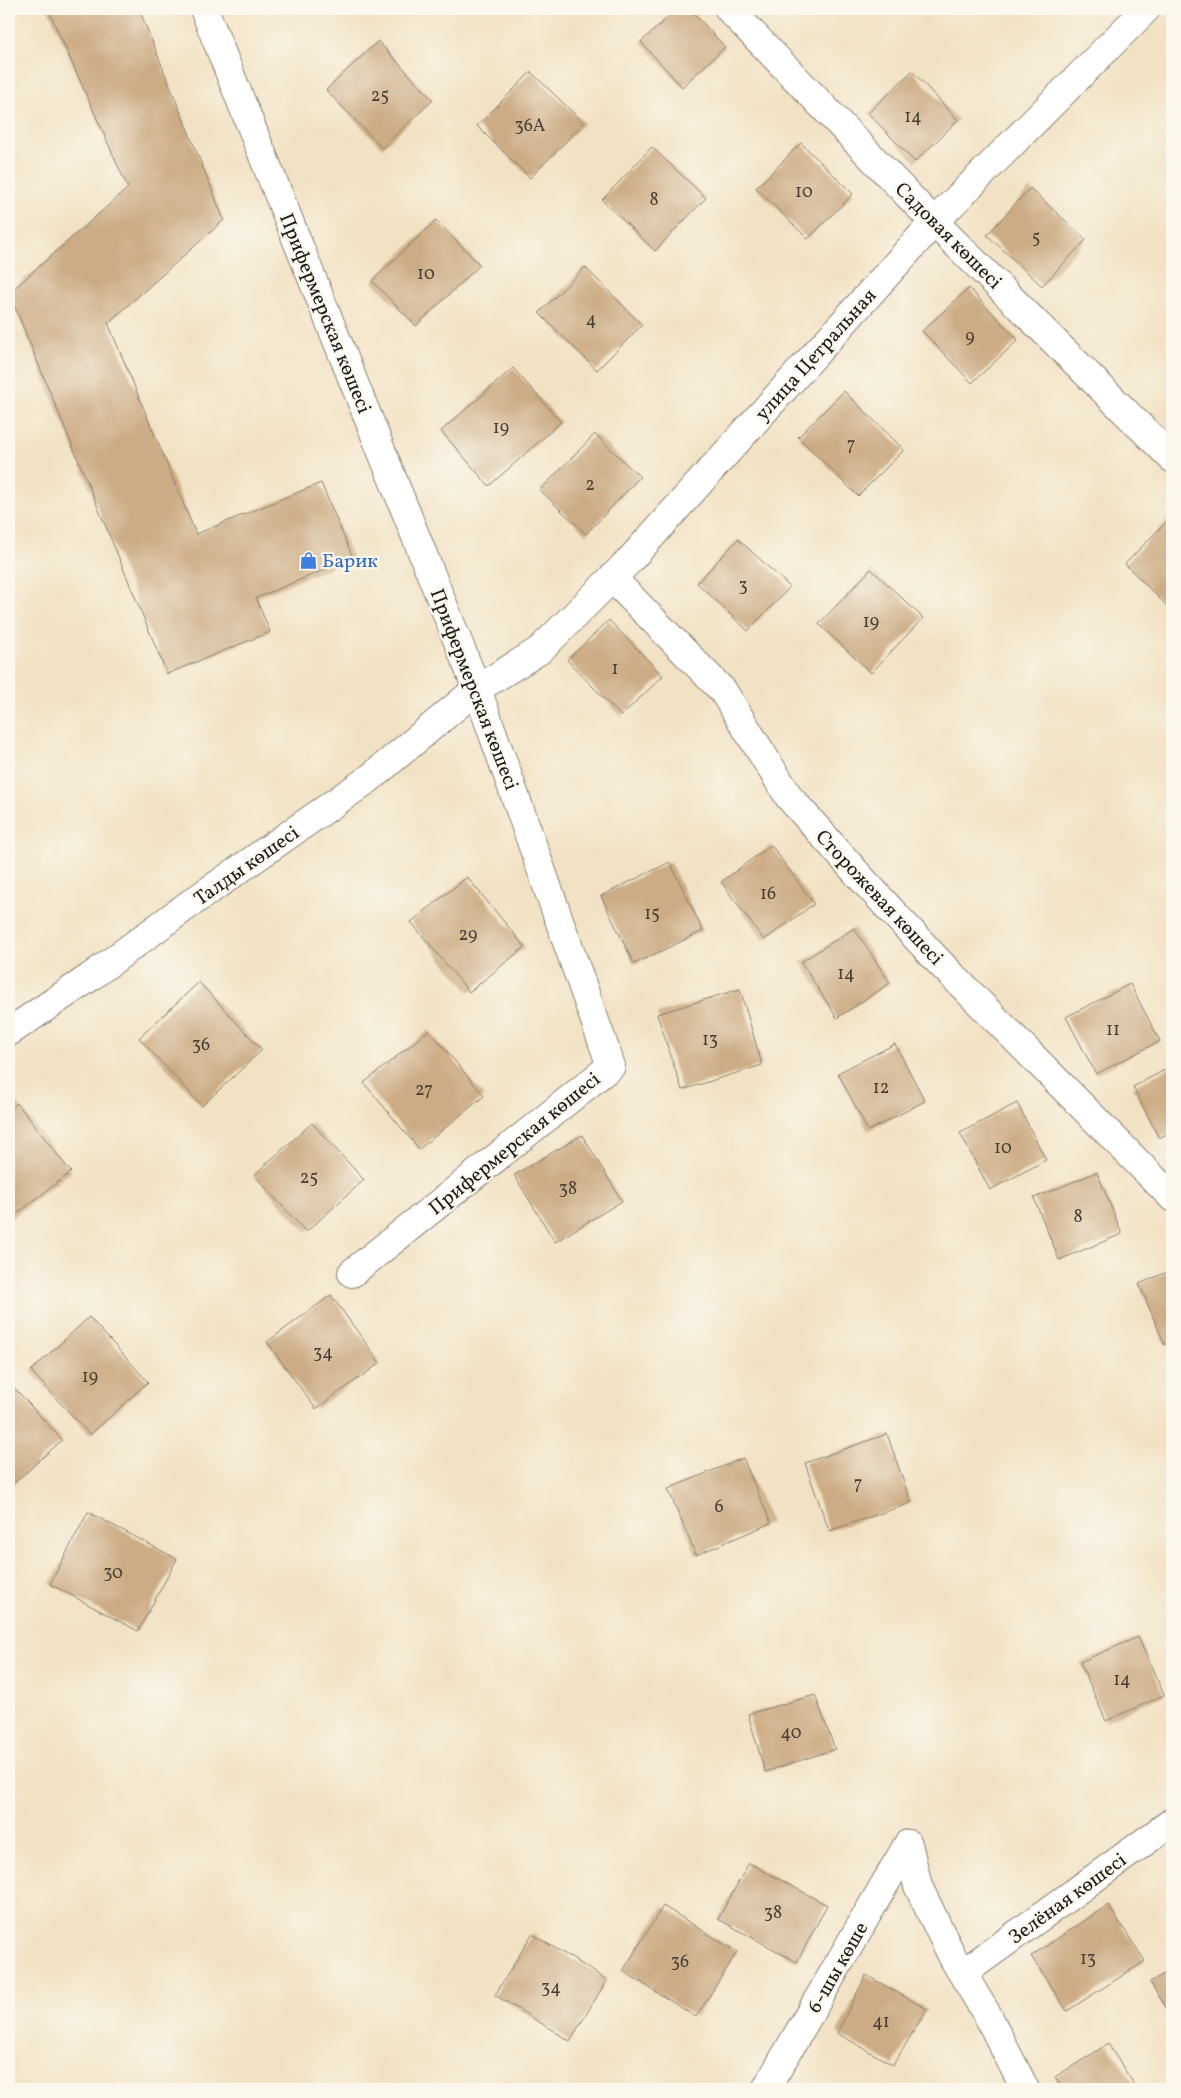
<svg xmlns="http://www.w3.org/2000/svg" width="1181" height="2098" viewBox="0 0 1181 2098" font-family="Vollkorn,serif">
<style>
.building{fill:#ccac84}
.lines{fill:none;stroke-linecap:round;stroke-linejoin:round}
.minor-casing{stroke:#877f70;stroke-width:30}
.tertiary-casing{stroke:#877f70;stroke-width:30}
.minor{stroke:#fff;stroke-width:28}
.tertiary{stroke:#fff;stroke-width:28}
.labels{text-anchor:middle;stroke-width:4.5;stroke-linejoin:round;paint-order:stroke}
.number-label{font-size:18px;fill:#484036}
.street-label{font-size:20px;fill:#1c1c1c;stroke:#fbf7ec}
.shop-label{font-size:20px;fill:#366cbe;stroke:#fbf7ec;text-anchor:start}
</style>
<rect width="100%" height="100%" fill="#fbf7ec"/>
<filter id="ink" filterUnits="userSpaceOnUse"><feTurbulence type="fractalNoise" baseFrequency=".02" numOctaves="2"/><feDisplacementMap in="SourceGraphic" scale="10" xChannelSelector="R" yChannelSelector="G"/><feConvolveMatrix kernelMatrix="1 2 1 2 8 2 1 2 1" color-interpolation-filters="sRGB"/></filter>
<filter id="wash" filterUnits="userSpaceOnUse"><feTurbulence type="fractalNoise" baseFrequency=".0096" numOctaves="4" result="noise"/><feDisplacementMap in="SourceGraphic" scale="20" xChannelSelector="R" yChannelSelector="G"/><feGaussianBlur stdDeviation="1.12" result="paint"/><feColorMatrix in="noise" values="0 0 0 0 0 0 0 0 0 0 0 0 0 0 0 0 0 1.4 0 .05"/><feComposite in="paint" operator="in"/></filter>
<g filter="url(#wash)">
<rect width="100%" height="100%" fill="#f2e2c4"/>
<g id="blocks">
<path class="building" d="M48,9h91l85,211 -116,103 88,211 125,-51 32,75 -97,40 14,34 -103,42 -158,-381 119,-105z
M677,9h13l35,38 -43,40 -41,-45z
M378,41l55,59 -51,48 -56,-58z
M912,71l46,49 -43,42 -47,-49z
M531,72l53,51 -54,55 -53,-52z
M801,143l52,51 -45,45 -52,-51z
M652,147l54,51 -51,53 -53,-51z
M1030,188l56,52 -44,46 -55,-51z
M436,220l44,45 -64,61 -44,-45z
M585,267l57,58 -45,45 -58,-57z
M969,288l49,52 -46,43 -50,-52z
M513,368l48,54 -72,64 -48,-55z
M844,391l60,59 -46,46 -60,-59z
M595,434l45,43 -54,57 -46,-44z
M1172,516v95l-47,-47z
M738,539l52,48 -42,44 -51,-48z
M871,569l52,49 -52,55 -52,-49z
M609,620l54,56 -42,40 -54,-56z
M771,845l43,59 -50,36 -43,-58z
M670,862l33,69 -69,33 -33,-68z
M467,877l58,70 -56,45 -58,-70z
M854,928l36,55 -53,35 -36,-56z
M199,982l63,68 -60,56 -63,-68z
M1130,984l30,57 -64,33 -30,-57z
M740,989l22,76 -80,25 -25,-76z
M429,1030l55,66 -65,53 -55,-66z
M895,1044l30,57 -57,30 -30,-58z
M1172,1066v65l-13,7 -26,-51z
M17,1103l54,69 -62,48v-110z
M1017,1103l29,57 -56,30 -30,-57z
M312,1123l52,57 -58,52 -52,-57z
M582,1135l40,66 -67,41 -41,-67z
M1097,1172l25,62 -63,26 -25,-62z
M1172,1270v72l-7,3 -26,-61z
M331,1295l49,68 -64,46 -49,-67z
M89,1317l59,65 -58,53 -59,-64z
M9,1382l53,58 -53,48z
M887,1434l24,69 -82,28 -24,-68z
M743,1458l28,65 -75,32 -28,-66z
M88,1512l89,47 -39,72 -88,-47z
M1138,1637l26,58 -58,26 -26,-59z
M815,1695l20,54 -70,23 -17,-58z
M749,1863l78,42 -30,57 -79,-43z
M1108,1905l37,56 -78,50 -36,-55z
M663,1906l74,46 -41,65 -73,-46z
M532,1934l75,46 -37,61 -75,-46z
M1172,1969v49l-22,-36z
M866,1975l61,34 -34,56 -56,-32z
M1108,2044l29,45h-75l-7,-12z
M508,2081l13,8h-18z"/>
</g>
</g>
<g filter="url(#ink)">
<use href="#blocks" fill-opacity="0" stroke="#877f70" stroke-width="1"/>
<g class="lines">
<defs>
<path id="minor" d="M204,9l273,680 134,377 -259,207
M729,9l205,213 238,236
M612,578l111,113 66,106 73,82 77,83 233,235
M908,1844l10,42 35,72 35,58 37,73
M963,1973l209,-151
M766,2089l142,-245"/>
<path id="tertiary" d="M9,1032l80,-54 95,-70 186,-130 107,-89 63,-39 90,-90 304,-338 212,-213"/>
</defs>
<use href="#minor" class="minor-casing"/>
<use href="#tertiary" class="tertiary-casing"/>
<use href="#minor" class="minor"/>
<use href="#tertiary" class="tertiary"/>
</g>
</g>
<defs>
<symbol id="shop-bare" viewBox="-9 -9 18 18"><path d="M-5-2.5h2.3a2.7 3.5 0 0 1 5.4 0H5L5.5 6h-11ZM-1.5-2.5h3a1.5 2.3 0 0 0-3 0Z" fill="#3f7fe0" stroke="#fbf7ec" stroke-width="2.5" paint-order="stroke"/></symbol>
</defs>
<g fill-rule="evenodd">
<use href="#shop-bare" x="296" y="548" width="25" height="25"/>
</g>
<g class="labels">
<g class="number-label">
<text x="380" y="101">25</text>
<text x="913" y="122">14</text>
<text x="530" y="131">36А</text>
<text x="804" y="197">10</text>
<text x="654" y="205">8</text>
<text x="1036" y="243">5</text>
<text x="426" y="279">10</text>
<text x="591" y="325">4</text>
<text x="970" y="342">9</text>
<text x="501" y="433">19</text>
<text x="851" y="450">7</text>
<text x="590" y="490">2</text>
<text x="743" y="591">3</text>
<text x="871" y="627">19</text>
<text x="615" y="674">1</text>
<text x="768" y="899">16</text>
<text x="652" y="919">15</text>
<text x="468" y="940">29</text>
<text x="846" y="979">14</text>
<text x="1113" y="1035">11</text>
<text x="710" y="1045">13</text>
<text x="201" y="1050">36</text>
<text x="881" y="1093">12</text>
<text x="424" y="1095">27</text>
<text x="1003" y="1153">10</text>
<text x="309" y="1183">25</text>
<text x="568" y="1194">38</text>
<text x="1078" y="1222">8</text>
<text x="323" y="1358">34</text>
<text x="90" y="1382">19</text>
<text x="858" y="1489">7</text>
<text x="719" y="1512">6</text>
<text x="113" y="1578">30</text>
<text x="1122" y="1685">14</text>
<text x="791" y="1738">40</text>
<text x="773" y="1918">38</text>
<text x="1088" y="1964">13</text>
<text x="680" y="1967">36</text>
<text x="551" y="1993">34</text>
<text x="881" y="2027">41</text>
</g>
<g class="street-label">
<text transform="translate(949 235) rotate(45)" y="7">Садовая көшесі</text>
<text transform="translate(326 313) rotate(68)" y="7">Прифермерская көшесі</text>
<text transform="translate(815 354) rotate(-48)" y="7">улица Цетральная</text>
<text transform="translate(475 689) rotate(69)" y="7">Прифермерская көшесі</text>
<text transform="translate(246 865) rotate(-35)" y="7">Талды көшесі</text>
<text transform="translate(880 897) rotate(47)" y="7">Сторожевая көшесі</text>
<text transform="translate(514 1143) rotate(-39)" y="7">Прифермерская көшесі</text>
<text transform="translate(1067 1898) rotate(-36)" y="7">Зелёная көшесі</text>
<text transform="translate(837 1967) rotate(-60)" y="7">6-шы көше</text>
</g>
<g class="shop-label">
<text x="322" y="567">Барик</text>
</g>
</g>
<rect width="1181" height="2098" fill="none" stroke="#fbf7ec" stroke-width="30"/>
</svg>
